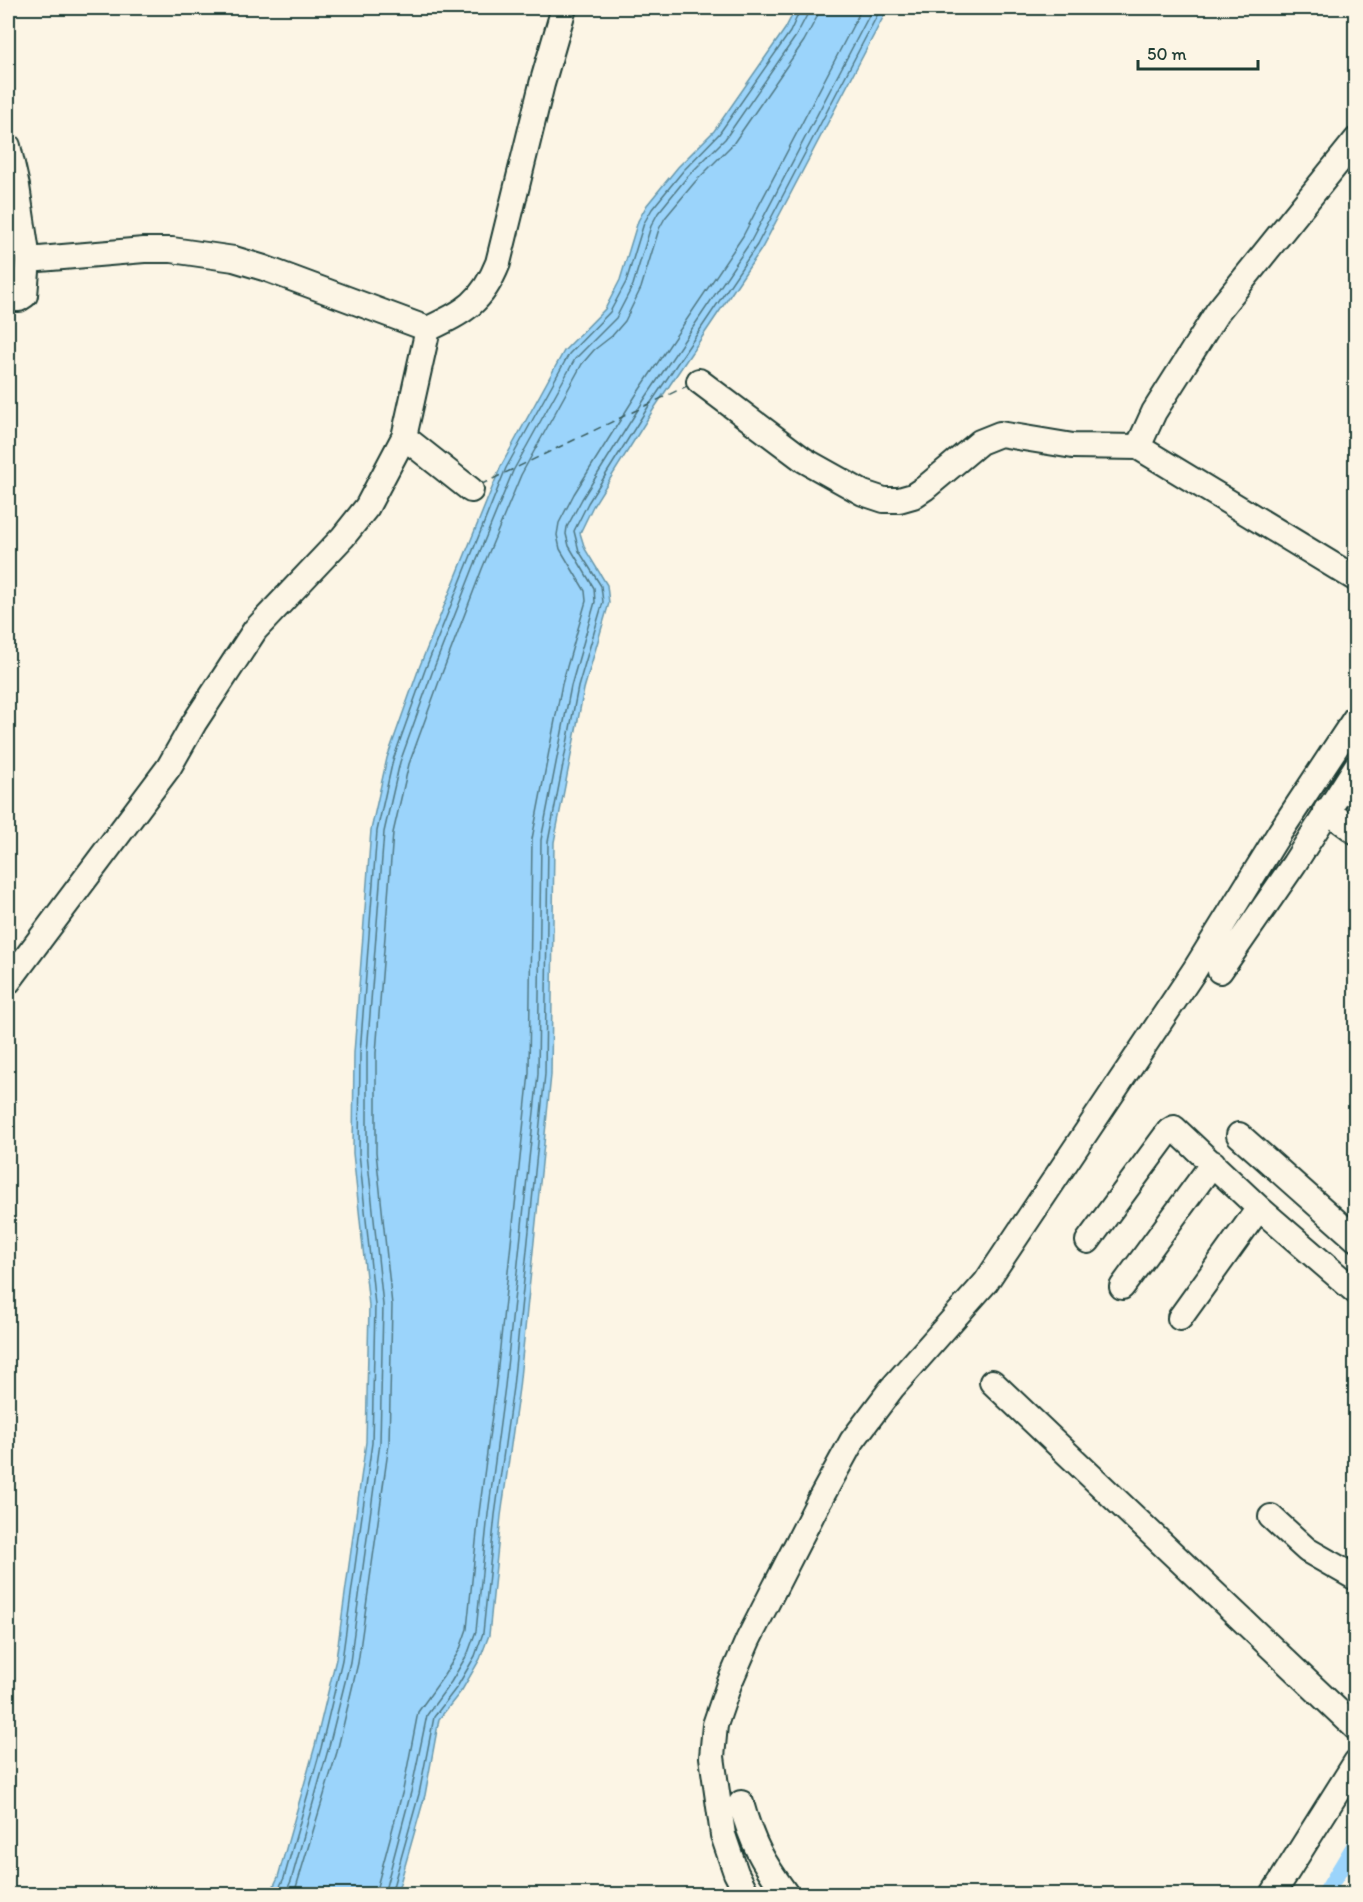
<svg xmlns="http://www.w3.org/2000/svg" width="1363" height="1902" viewBox="0 0 1363 1902" font-family="Itim,sans-serif">
<style>
.water{fill:#9bd4fb;stroke:#6998ab;stroke-width:1.5}
.lines{fill:none;stroke-linecap:round;stroke-linejoin:round}
.shore{stroke:#517984;stroke-width:1.5}
.canal{stroke:#9bd4fb;stroke-width:16}
.ferry{stroke:#385b5c;stroke-width:1.5;stroke-dasharray:8 6;stroke-linecap:butt}
.minor-casing{stroke:#1f3d34;stroke-width:28}
.minor{stroke:#fcf5e5;stroke-width:24}
</style>
<rect width="100%" height="100%" fill="#fcf5e5"/>
<filter id="ink" filterUnits="userSpaceOnUse"><feTurbulence type="fractalNoise" baseFrequency=".0167" numOctaves="2"/><feDisplacementMap in="SourceGraphic" scale="12" xChannelSelector="R" yChannelSelector="G"/><feConvolveMatrix kernelMatrix="1 2 1 2 8 2 1 2 1" color-interpolation-filters="sRGB"/></filter>
<g filter="url(#ink)">
<path class="water" d="M796,8h92l-126,240 -107,159 -62,99 -13,27 5,16 22,36 2,18 -25,86 -30,153 -3,233 -32,313 -18,128 -12,119 -9,24 -18,31 -23,29 -14,76 -28,99h-127l8,-17 37,-131 21,-87 30,-217 3,-136 -16,-153 1,-100 17,-223 16,-72 32,-90 82,-202 63,-115 41,-42 15,-29 18,-59 9,-16 31,-38 36,-36 71,-102z"/>
<g class="lines">
<path class="shore" d="M276,1894l8,-16 37,-130 21,-88 30,-217 3,-138 -16,-152 1,-100 17,-222 16,-71 32,-90 81,-202 63,-114 41,-42 16,-30 18,-59 8,-14 31,-38 36,-37 71,-102 11,-24
M285,1894l6,-13 37,-131 22,-88 30,-219 3,-138 -16,-152v-100l17,-221 16,-70 32,-89 42,-107 39,-95 62,-112 41,-41 17,-33 18,-59 7,-13 30,-37 37,-37 71,-103 11,-21 2,-7
M294,1894l43,-142 21,-89 31,-219 3,-139 -16,-153v-99l17,-220 16,-69 32,-88 41,-107 39,-94 61,-111 12,-14 18,-14 13,-15 16,-33 18,-59 6,-11 30,-36 38,-38 71,-103 13,-24 1,-9
M375,1894l28,-104 15,-78 25,-35 17,-28 7,-20 12,-116 17,-128 33,-312 3,-234 30,-155 24,-83 -1,-10 -25,-42 -3,-14 2,-12 15,-29 62,-99 107,-159 119,-228
M384,1894l27,-102 16,-77 24,-33 17,-29 8,-22 12,-117 17,-128 33,-312 3,-234 30,-154 24,-84 -1,-14 -25,-42 -3,-12 1,-7 15,-28 62,-99 107,-159 122,-233
M391,1894l28,-100 15,-77 23,-30 18,-31 8,-23 12,-118 18,-128 32,-313 3,-232 30,-155 25,-85 -2,-16 -22,-35 -5,-20 14,-28 62,-99 107,-159 124,-237"/>
<path class="canal" d="M1325,1894l31,-51"/>
<path class="ferry" d="M480,485l209,-100"/>
<defs>
<path id="minor" d="M1356,140l-138,171 -64,101 -16,35 218,132
M8,146l9,40 11,74
M8,299h11l6,-4 3,-35 116,-10h28l62,9 30,9 164,61c37,-18 54,-26 70,-66l44,-179 22,-76
M699,381l105,79 59,33 21,7h15l14,-4 12,-8 55,-46 20,-8 73,12 65,1
M404,437l67,53
M1326,810l30,22
M1220,971l74,-107 62,-97
M8,982l161,-215 25,-44 61,-93 88,-93 24,-30 37,-70 24,-108
M1239,1135l117,104
M1088,1241l81,-110 5,-3 85,80 97,84
M1122,1287l91,-124
M1180,1318l79,-110
M992,1382l364,346
M1271,1517l36,33 49,28
M741,1803c11,40 21,58 45,91
M747,1894l-11,-21 -13,-38 -11,-78 3,-32 14,-41 19,-44 70,-137 34,-62 40,-53 94,-106 208,-311 86,-139 76,-115
M1273,1894l83,-132"/>
</defs>
<use href="#minor" class="minor-casing"/>
<use href="#minor" class="minor"/>
</g>
</g>
<rect width="1363" height="1902" fill="none" stroke="#fcf5e5" stroke-width="30"/>
<rect x="15" y="15" width="1333" height="1872" fill="none" stroke="#1f3d34" stroke-width="2" filter="url(#ink)"/>
<path d="M1138 60v9h120v-9" fill="none" stroke="#1f3d34" stroke-width="3"/>
<text x="1147" y="60" font-size="18" fill="#1f3d34" stroke="#fcf5e5" stroke-width="4.5" paint-order="stroke">50 m</text>
</svg>
